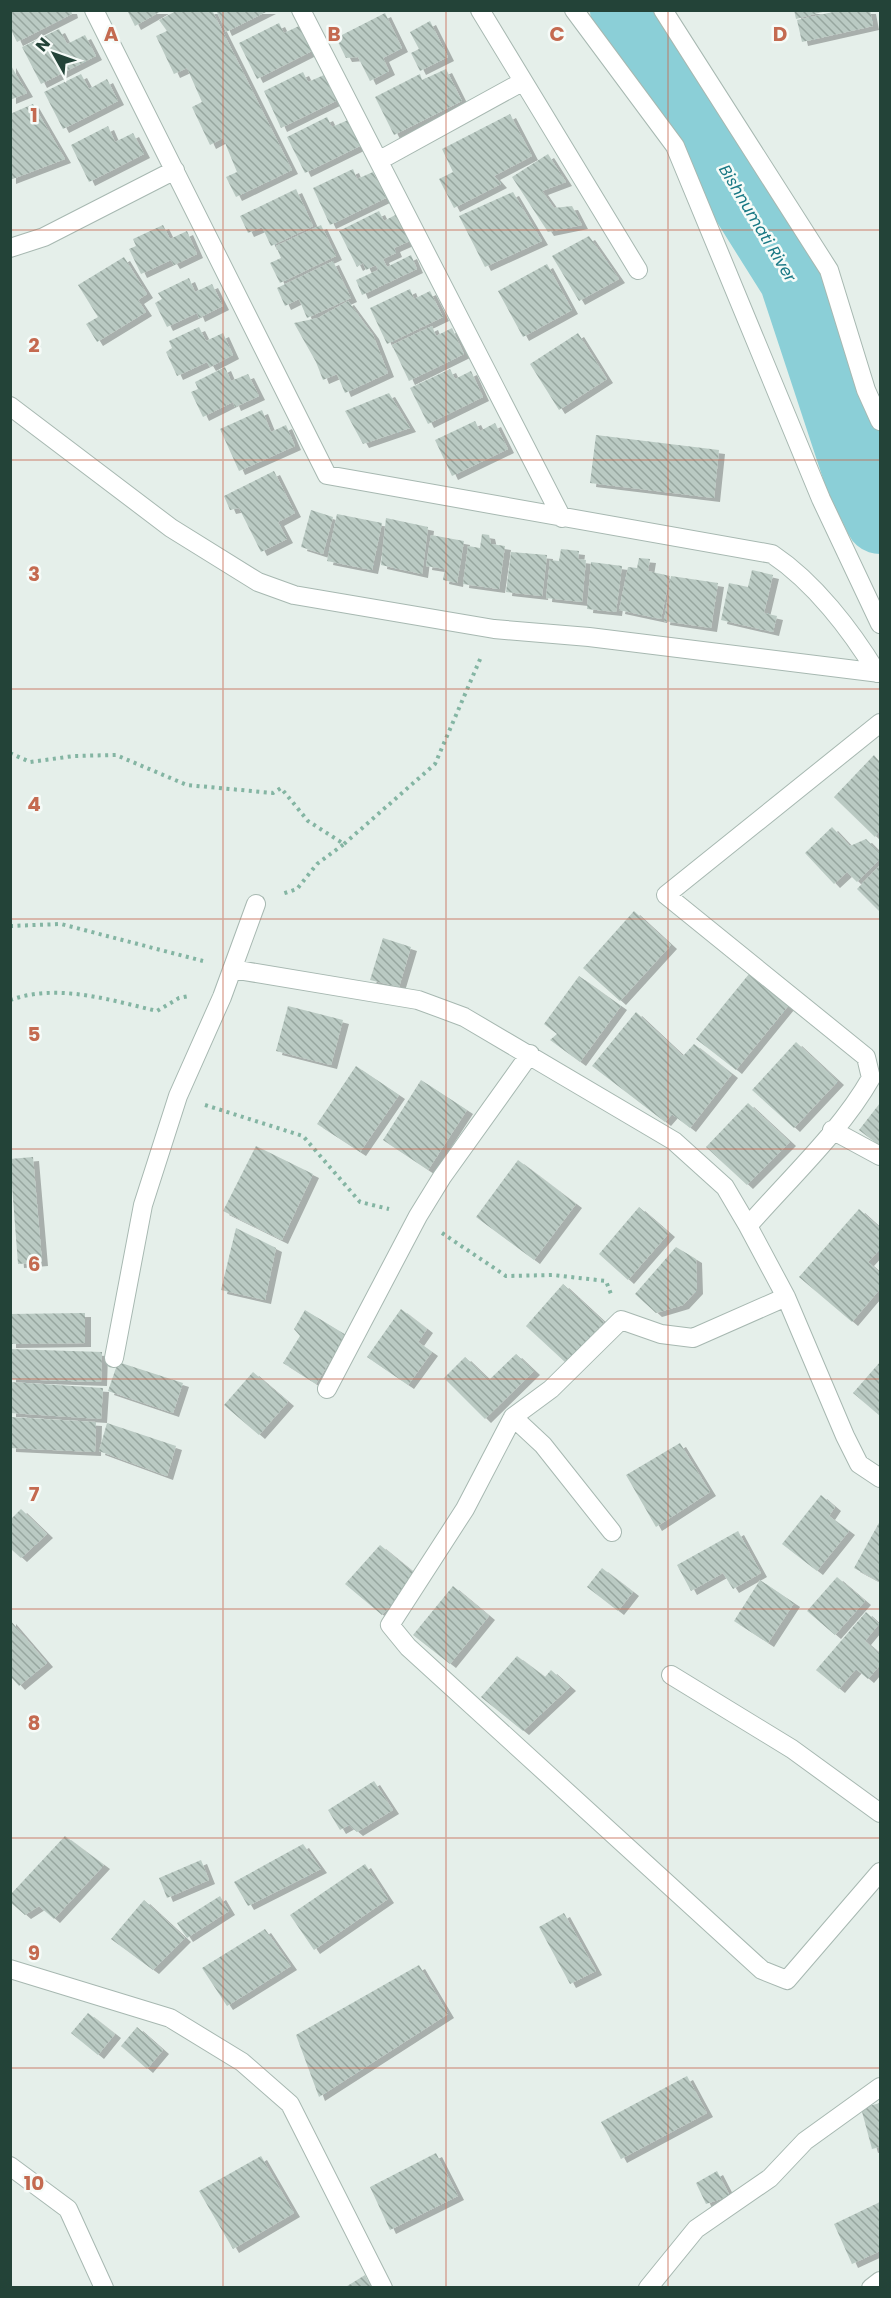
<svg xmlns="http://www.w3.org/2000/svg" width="891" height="2298" viewBox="0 0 891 2298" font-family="Poppins,sans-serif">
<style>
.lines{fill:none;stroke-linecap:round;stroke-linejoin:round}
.river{stroke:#8bcfd7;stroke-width:70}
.building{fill:url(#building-back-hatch);filter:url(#shadow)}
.minor-casing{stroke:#a7b8b1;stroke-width:20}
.path{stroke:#84b5a3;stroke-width:4;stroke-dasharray:3 4.5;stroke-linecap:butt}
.minor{stroke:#fff;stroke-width:18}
.grid{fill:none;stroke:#c46a50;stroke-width:1.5;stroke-opacity:0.55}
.labels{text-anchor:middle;stroke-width:5;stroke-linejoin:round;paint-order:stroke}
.water-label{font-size:16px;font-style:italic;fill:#187884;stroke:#f6fbf8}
.grid-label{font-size:20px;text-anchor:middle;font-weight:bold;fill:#c46a50;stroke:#f6fbf8;stroke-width:5;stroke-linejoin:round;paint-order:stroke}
</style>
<defs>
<pattern id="building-back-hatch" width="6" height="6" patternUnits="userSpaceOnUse" patternTransform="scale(1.5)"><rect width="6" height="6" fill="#bacac3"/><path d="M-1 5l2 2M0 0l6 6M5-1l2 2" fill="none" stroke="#97a69f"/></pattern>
<filter id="shadow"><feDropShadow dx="6" dy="4" stdDeviation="0" flood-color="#0004"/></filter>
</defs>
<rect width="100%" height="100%" fill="#e5efea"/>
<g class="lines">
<path class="river" d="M625,10l169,269 66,200 20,40"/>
</g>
<path class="building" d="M10,10h61l1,4 -55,28 -7,-14z
M127,10h36l-28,16z
M178,10h34l80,160 -56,27 -10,-20 11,-5 -14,-34 -13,7 -18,-38 10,-5 -15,-34 -13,6 -18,-38 11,-5 -8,-11z
M216,10h54l-44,22z
M794,10h32v1l-30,8z
M842,10h28l3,16 -71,16 -5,-22z
M385,13l17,35 -19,10 6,13 -19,10 -12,-24 -12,1 -10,-20z
M430,21l18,36 -28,14 -9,-18 8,-4 -9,-17z
M279,23l5,10 15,-7 13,25 -55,28 -18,-36z
M59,29l8,15 18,-9 11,21 -55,28 -19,-37z
M10,64l17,29 -17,7z
M446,69l16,32 -68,34 -19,-38 45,-23 2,6z
M303,72l5,10 16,-7 12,26 -55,27 -17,-37z
M81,74l8,15 18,-10 11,22 -55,28 -19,-37z
M33,104l32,55 -55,21v-66z
M510,114l22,42 -38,20 7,8 -47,24 -15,-29 14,-7 -11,-23z
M327,117l5,10 16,-7 12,26 -55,27 -18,-36z
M108,126l7,16 18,-9 11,21 -55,28 -18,-37z
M548,154l18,28 -24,9 12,17 18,-2 10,19 -34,7 -36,-55z
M353,169l4,10 16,-7 13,26 -56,27 -17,-37z
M296,189l17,37 -42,20 -9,-19 -14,6 -8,-17z
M513,192l29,49 -57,26 -26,-51z
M379,211l5,10 15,-8 13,27 -18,8 2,5 -13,6 4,8 24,-12 6,14 -55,26 -6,-15 22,-10 -2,-5 -10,5 -3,-7 -6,4 -18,-36z
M163,225l7,14 17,-8 10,23 -23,11 -3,-5 -30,14 -12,-25 7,-3 -3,-7z
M321,225l15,31 -56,27 -10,-20 11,-5 -5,-12z
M589,236l30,43 -40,22 -27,-45z
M124,257l23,37 -9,6 8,12 -49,30 -11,-18 12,-7 -20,-32z
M333,261l18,37 -44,20 -8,-19 -14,7 -8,-18z
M547,264l25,46 -49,27 -25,-46z
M189,278l6,14 17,-8 11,22 -24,12 -2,-5 -30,14 -12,-24 7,-4 -4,-6z
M410,289l4,10 16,-8 13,26 -56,27 -17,-36z
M348,301l25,34 15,38 -43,20 -8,-19 -14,6 -7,-18 -22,-39 24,-5z
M432,326l4,10 16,-8 12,26 -55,27 -17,-36z
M199,327l7,14 17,-8 10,22 -23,12 -3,-5 -30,14 -11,-24 6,-4 -3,-7z
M578,333l29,46 -48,31 -29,-46z
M225,367l6,14 17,-7 11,22 -24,11 -2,-5 -30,15 -12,-25 7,-3 -3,-7z
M450,369l5,10 16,-8 12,26 -55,27 -18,-36z
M389,393l21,35 -47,16 -18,-33z
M262,410l9,22 15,-7 9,21 -56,25 -19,-42z
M475,421l5,10 15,-8 13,26 -56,27 -17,-36z
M596,435l123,15 -5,48 -124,-15z
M274,471l21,42 -17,9 9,17 -26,13 -22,-44 -9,2 -6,-14z
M311,510l22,7 -10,37 -22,-7z
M337,514l45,9 -10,47 -45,-9z
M386,518l42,9 -6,47 -41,-9z
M482,534l7,1 2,9 14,2 -6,43 -36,-5 5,-38 12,2z
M431,535l33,6 -7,42 -14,-3 2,-11 -19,-3z
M561,549l18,2 -1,8 8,1 -4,42 -36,-4 4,-38 9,1z
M511,552l36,3 -5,41 -36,-4z
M639,558l11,1 -2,12 22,5 -9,43 -42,-9 9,-43 9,1z
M591,562l31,4 -6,46 -29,-3z
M752,570l21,5 -9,38 13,3 -4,16 -52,-12 8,-37 19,4z
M671,576l47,7 -7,45 -47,-7z
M874,755l6,7v68l-5,7 -41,-40z
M832,827l18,19 16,-7 14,14v6l-23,23 -10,-10 -13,12 -29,-31z
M880,865v47l-23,-23z
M634,911l37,34 -51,56 -37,-33z
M383,938l28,9 -12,40 -29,-7z
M749,974l39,32 -52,64 -40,-31z
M579,976l42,30 -41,56 -30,-22 7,-6 -13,-10z
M288,1006l55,14 -12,45 -55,-14z
M636,1012l47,44 11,-12 38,30 -42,54 -18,-14 -7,8 -73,-56z
M796,1042l42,39 -44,47 -42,-38z
M356,1066l43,29 -39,57 -43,-28z
M421,1080l46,30 -39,60 -45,-30z
M748,1103l42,39 -43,43 -41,-38z
M880,1103v43l-21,-16z
M256,1146l57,28 -31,66 -59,-29z
M33,1157l9,105 -24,2 -8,-105z
M518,1160l58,44 -42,56 -58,-43z
M639,1207l30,26 -41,47 -29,-26z
M859,1209l21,19v21l-12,13 12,11v16l-28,33 -53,-45z
M236,1228l40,20 -11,52 -44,-10z
M676,1247l20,12 1,31 -14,15 -27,8 -21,-19z
M563,1284l41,38 -38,41 -40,-37z
M401,1309l26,20 -9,13 14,10 -24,33 -41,-28z
M305,1310l41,25 -30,49 -33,-21 17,-27 -6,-7z
M85,1313v30l-75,1v-30z
M10,1349l92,3 -1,30 -91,-3z
M516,1354l18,17 -49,48 -41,-41 21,-21 24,23z
M118,1362l65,21 -10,30 -65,-22z
M880,1362v54l-27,-23z
M253,1372l35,30 -29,33 -35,-30z
M10,1382l93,6 -2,31 -91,-6z
M10,1417l86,5 -1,30 -85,-4z
M107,1423l69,23 -9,30 -68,-25z
M680,1443l30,49 -54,35 -30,-52z
M821,1495l14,12 -6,9 20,15 -32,40 -35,-27z
M21,1509l26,25 -26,24 -11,-10v-28z
M880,1521v61l-26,-14z
M738,1531l23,42 -28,16 -10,-16 -32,18 -14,-26z
M380,1545l38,31 -36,39 -37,-31z
M602,1568l31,24 -15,19 -31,-24z
M837,1577l28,24 -30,34 -28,-24z
M760,1580l34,23 -26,40 -34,-22z
M453,1586l36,30 -39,48 -37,-29z
M866,1612l13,12 -14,17 15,13v11l-12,14 -12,-10 -17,20 -23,-19z
M10,1620l37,43 -28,23 -9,-10z
M517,1656l28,21 6,-7 19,17 -47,44 -42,-34z
M374,1781l19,29 -36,22 -8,-7 -9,5 -12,-20z
M65,1836l39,29 -50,54 -15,-13 -14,9 -15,-13v-7z
M303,1844l18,25 -73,37 -14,-24z
M201,1860l8,20 -42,18 -8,-20z
M365,1864l23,35 -74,51 -24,-35z
M220,1896l9,15 -42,27 -10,-15z
M144,1900l41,38 -32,32 -42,-31z
M564,1913l32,58 -26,13 -31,-57z
M265,1929l26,37 -64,40 -25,-38z
M419,1965l29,49 -129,83 -23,-62z
M88,2013l27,21 -17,21 -27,-22z
M137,2027l26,23 -16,19 -26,-23z
M687,2076l20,37 -86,46 -20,-37z
M880,2103v44l-8,2 -11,-41z
M436,2153l22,43 -68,34 -20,-43z
M261,2156l33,57 -61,36 -34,-58z
M717,2171l13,25 -24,8 -10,-21z
M880,2202v49l-28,13 -18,-40z
M365,2275l7,13h-28z"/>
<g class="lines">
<defs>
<path id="minor" d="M94,10l233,465 445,79c42,28 79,76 105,119
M301,10l261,508
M480,10l158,260
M574,10l101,136 146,353 59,125
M663,10l166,260 37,120 14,31
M380,160l142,-78
M10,248l34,-11 131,-67
M10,406l161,122 87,54 36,13 200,34 95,8 291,36
M880,723l-214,172 200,162 5,21c-30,53 -83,102 -123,148l38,71 59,139 14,28 21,14
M232,969l186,31 46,17 210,124 51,46 23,39
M832,1130l48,26
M786,1297l-93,41 -32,-4 -40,-14 -70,69 -38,28 -48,92 -75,116 18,22 354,323 25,10 93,-108
M114,1358l29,-153 35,-109 44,-99 34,-93
M327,1389l91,-173 24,-39 88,-123
M513,1417l30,28 69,87
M671,1675l121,74 88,64
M10,1969l160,49 72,44 48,42 93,184
M10,2166l58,43 36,79
M648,2288l48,-59 74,-51 35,-37 75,-54
M871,2288l9,-7"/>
</defs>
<use href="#minor" class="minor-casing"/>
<path class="path" d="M10,753l20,9 44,-6 42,-1 71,30 86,8 8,-5 27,33 36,23 -27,20 -20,25 -15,5
M344,844l91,-80 46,-107
M10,926l51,-2 142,37
M10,1000c48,-17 100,0 147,11l22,-13 10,-2
M205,1105l98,31 57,66 29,7
M442,1233l64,43 47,-1 53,6 5,13"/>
<use href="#minor" class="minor"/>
</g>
<path class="grid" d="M223,10v2278M446,10v2278M668,10v2278M10,230h870M10,460h870M10,689h870M10,919h870M10,1149h870M10,1379h870M10,1609h870M10,1838h870M10,2068h870"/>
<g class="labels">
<g class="water-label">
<text transform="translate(758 223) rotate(59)" y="6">Bishnumati River</text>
</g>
</g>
<g class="grid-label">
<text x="111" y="41">A</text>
<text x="334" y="41">B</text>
<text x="557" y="41">C</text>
<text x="780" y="41">D</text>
<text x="34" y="122">1</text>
<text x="34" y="352">2</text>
<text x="34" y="581">3</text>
<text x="34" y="811">4</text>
<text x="34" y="1041">5</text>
<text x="34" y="1271">6</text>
<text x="34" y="1501">7</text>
<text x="34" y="1730">8</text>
<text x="34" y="1960">9</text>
<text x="34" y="2190">10</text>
</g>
<rect width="891" height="2298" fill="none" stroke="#234338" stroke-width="24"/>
<g transform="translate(54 54) rotate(310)" stroke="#f6fbf8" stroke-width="4.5" paint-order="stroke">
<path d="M0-4.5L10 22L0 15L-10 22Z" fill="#234338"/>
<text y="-9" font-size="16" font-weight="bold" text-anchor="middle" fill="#234338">N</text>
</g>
</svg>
